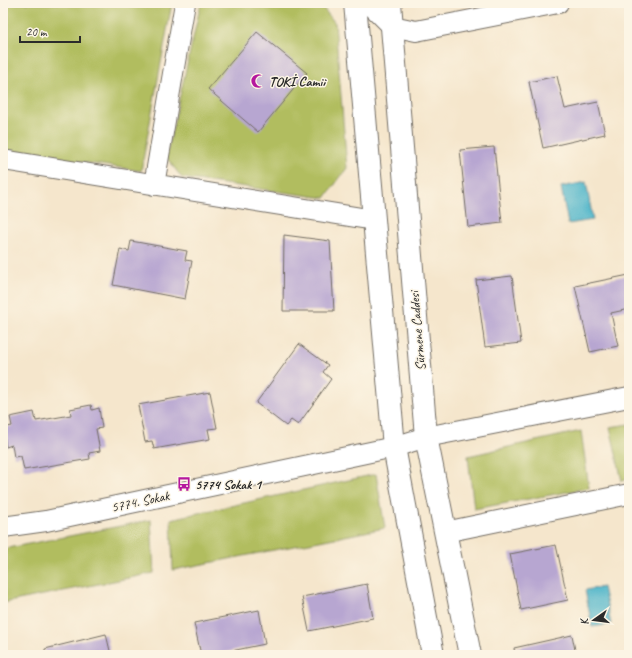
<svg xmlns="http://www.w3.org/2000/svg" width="632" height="658" viewBox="0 0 632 658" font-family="Caveat,sans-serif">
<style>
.green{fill:#b1bd5f;stroke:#6e7445}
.water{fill:#4bb4c9;stroke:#3b707a}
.building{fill:#b7a6d1}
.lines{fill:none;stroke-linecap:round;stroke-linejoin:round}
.minor-casing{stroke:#726c63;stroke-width:22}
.tertiary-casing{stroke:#726c63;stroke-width:24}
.minor{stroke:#fff;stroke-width:20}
.tertiary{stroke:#fff;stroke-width:22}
.labels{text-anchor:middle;stroke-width:3;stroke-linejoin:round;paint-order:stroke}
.poi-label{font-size:14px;font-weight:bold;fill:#2b2b2b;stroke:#fcf5e5;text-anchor:start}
.street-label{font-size:14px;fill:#2b2b2b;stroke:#fcf5e5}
</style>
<rect width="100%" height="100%" fill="#fcf5e5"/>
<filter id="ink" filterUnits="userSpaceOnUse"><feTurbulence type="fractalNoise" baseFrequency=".025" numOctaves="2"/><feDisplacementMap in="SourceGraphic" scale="8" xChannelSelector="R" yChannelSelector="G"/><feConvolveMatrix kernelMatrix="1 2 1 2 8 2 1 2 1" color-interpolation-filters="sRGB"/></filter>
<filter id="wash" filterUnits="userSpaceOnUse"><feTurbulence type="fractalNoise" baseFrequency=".012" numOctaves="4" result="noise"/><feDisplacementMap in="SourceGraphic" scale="16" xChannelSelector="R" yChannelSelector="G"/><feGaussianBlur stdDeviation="0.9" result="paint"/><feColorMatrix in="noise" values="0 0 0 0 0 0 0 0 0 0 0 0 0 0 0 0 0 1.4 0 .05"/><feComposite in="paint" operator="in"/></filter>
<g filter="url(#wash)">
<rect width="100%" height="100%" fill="#f5e6cc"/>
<path class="green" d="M3,3h169l-31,168 -138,-21z
M201,3h118l16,20 12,145 -22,30 -143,-20 -16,-21z
M629,424v55l-7,2 -12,-54z
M581,431l8,57 -115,21 -6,-53z
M376,474l9,54 -212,42 -2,-51z
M151,520l3,53 -151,30v-54z"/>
<path class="water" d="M586,182l7,38 -25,4 -7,-37z
M603,587l8,37 -19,3 -7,-37z"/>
<g id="blocks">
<path class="building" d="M257,32l50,41 -49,59 -50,-43z
M557,76l8,33 33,-7 7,32 -62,14 -14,-66z
M494,147l8,76 -34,4 -8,-77z
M284,235l46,6 4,70h-51z
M131,241l56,10 -2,9 7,1 -7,38 -72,-14 7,-36 9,2z
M629,275v34l-18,4 7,33 -28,6 -15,-66z
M512,276l9,67 -36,4 -9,-67z
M299,344l29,21 -5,7 8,7 -33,46 -7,-5 -5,6 -30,-23z
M210,392l7,36 -9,1 2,10 -56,10 -2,-8 -7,1 -7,-37z
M91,405l1,5 7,-2 3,20 -6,1 4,22 -11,2 1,6 -66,11 -3,-14 -7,1 -2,-12 -6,2 -3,-19 9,-2 -2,-9 24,-5 2,9 35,-6 -1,-6z
M556,545l12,55 -47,10 -11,-56z
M367,584l6,34 -64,13 -7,-34z
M259,610l6,34 -53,11h-11l-7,-32z
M106,634l5,21h-66v-6z
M572,635l4,20h-61l-1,-7z"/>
</g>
</g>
<g filter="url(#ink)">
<use href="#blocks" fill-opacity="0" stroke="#726c63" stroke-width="1"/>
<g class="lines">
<defs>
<path id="minor" d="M369,3l23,23 24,5 142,-28
M3,160l371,60
M154,185l31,-182
M3,527l43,-6 348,-74 32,-10 203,-40
M445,532l184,-38"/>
<path id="tertiary" d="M355,3l39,444 39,208
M390,3l36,434 44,218"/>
</defs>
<use href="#minor" class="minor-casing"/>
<use href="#tertiary" class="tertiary-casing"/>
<use href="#minor" class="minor"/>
<use href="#tertiary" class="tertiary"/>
</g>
</g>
<defs>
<symbol id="mosque-bare" viewBox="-9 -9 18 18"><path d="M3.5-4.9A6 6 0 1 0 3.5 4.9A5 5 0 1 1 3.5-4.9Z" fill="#b5179e" stroke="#fcf5e5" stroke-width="2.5" paint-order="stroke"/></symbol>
<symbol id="bus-bare" viewBox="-9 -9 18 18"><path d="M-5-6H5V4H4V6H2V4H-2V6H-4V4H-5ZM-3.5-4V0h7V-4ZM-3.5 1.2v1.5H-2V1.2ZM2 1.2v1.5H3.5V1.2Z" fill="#b5179e" stroke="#fcf5e5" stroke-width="2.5" paint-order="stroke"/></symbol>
</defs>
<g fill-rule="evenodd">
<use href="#mosque-bare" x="248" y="71" width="20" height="20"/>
<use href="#bus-bare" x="174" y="474" width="20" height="20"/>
</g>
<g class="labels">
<g class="poi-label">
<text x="269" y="86">TOKİ Camii</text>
<text x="195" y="489">5774 Sokak 1</text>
</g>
<g class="street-label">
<text transform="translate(417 331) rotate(-95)" y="5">Sürmene Caddesi</text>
<text transform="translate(140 501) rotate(-12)" y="5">5774. Sokak</text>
</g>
</g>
<rect width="632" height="658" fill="none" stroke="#fcf5e5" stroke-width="16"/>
<g transform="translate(594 620) rotate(256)" stroke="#fcf5e5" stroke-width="3" paint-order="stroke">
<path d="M0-3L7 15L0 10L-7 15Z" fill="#2b2b2b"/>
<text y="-6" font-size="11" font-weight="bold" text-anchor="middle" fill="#2b2b2b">K</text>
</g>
<path d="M20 36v6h60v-6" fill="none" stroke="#2b2b2b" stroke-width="2"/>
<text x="26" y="36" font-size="12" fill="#2b2b2b" stroke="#fcf5e5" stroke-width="3" paint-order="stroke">20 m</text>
</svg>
